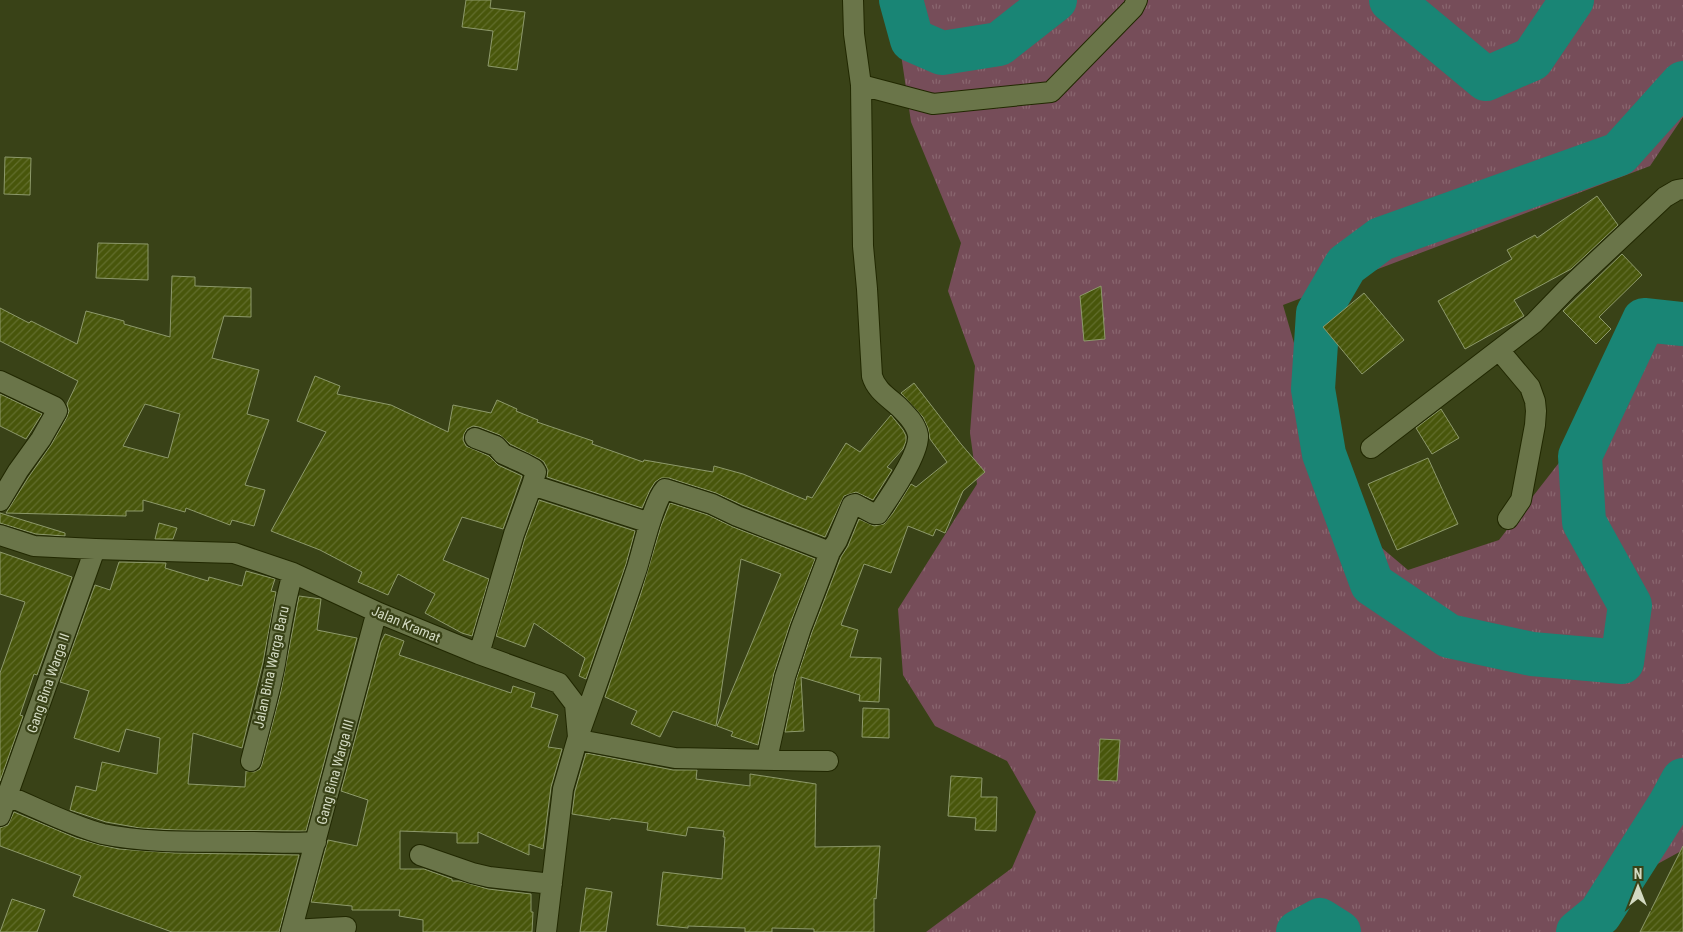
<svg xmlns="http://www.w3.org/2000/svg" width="1683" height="932" viewBox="0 0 1683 932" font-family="'Roboto Condensed',sans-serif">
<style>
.park{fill:url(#park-tufts)}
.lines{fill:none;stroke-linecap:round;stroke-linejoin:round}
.river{stroke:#198575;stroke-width:44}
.building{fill:url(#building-hatch);stroke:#8d996b;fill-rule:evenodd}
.minor-casing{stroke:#212800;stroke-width:22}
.minor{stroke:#6a7549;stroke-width:20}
.labels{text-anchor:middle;stroke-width:4.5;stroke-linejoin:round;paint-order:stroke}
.street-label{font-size:14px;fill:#d3dac2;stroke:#394217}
</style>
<defs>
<pattern id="park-tufts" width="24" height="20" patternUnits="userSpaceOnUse" patternTransform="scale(1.25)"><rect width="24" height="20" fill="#764d59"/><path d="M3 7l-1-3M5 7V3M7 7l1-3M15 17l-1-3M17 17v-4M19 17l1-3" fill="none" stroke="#89666f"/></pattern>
<pattern id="building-hatch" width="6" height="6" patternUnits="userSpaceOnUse" patternTransform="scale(1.25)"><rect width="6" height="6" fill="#48560b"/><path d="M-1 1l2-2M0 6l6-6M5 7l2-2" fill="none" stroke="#626e2d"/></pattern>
</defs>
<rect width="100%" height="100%" fill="#394217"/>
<path class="park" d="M893,0h790v117l-33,49 -367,139 61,211 64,54 91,-30 175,-225 9,8v527l-51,28 -34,54h-672l86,-64 24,-56 -29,-51 -72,-35 -32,-51 -5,-66 79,-125 -7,-51 5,-67 -27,-75 13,-48 -50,-121z"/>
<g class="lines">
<path class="river" d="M901,0l11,40 30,13 57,-9 56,-44
M1391,0l95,79 46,-20 40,-59
M1683,83l-64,71 -238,85 -35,26 -28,48 -5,76 11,65 48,130 77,52 83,18 90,8 8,-57 -46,-83 -4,-66 64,-136 39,4
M1298,932l22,-12 19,12
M1578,932l22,-18 70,-110 13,-24"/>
</g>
<path class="building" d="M466,0h25l-1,8 35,4 -8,58 -29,-4 5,-35 -31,-4z
M5,157l26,1 -1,37 -26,-1z
M1597,196l21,29 -47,44 -57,31 10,16 -59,33 -27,-48 74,-42 -5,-9 28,-15 2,3z
M98,243l50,1v36l-52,-2z
M1622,254l20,21 -43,42 12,12 -15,15 -33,-33z
M172,276l23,1v9l56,2v29l-27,-1 -12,42 47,12 -12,44 22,6 -24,65 20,5 -11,36 -22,-6 -2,5 -44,-17 -1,4 -42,-12v11h-17v5l-120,-3 22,-35 23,-33 16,-28 2,-6 -2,-7 11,-23 -78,-40v-33l29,15 2,-2 46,23 9,-33 38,10v3l46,13zM145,404l35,10 -12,44 -45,-12z
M1101,286l4,53 -21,2 -4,-45z
M1364,293l40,47 -42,34 -39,-47z
M315,376l25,10 -3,8 54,11 57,27 5,-27 38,8 6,-13 20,9 -1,2 22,9 -1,2 56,19 -1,3 51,18 1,-2 69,12 1,-6 29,8 63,26 1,-4 5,2 34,-55 14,9 31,-37 12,15 3,6v5l-3,8 -16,18 5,3 -19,30 -17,-8 -12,4 -19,41 -83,-32 -26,-12 -47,-15h-8l-6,4 -5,8 -8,18 -95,-31 1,-7 -4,-8 -4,-3 -30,-15 -10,-9 -21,-8 -6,-1 -6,3 -3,5 -1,6 3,6 23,10 9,9 24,11 -19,53 -41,-12 -19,43 46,19 -17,57 -10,-3 -37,-20 10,-19 -37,-20 -10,21 -30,-13 4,-10 -42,-22 -49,-19 55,-99 -29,-11z
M914,383l47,61 24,28 -22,19 -18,42 -9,-4 -3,7 -25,-10 -17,47 -27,-9 -23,61 17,5 -8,27 31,1 -2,44 -20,-1 1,-6 -59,-18 3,54 -19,1 11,-52 16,-48 29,-75 7,-11 11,-27 15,7 10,-2 9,-11 18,-29 5,3 31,-25 -17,-23 -2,-11 -5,-11 -22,-24z
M0,394l42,20 -16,25 -26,-13z
M1441,409l18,29 -27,16 -16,-26z
M1428,458l30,66 -61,26 -29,-66z
M539,500l96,31 -9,33 -40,115 -7,-3 6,-18 -51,-35 -9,24 -29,-11 29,-98z
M670,503l38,12 25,12 82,32 -25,65 -16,49 -16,72 -27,-9 2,-4 -16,-6 64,-152 -40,-15 -25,167 -43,-15 -13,26 -29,-13 6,-13 -32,-14 36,-104 20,-67z
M0,513l65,20v3l-29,-2 -36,-11z
M159,523l18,5 -4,11h-18z
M0,552l72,25 -35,98 -3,-1 -14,41 3,1 -23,65v-108l25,-71 -25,-8z
M119,562l47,1 -1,5 43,13 1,-4 33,9 4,-15 29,8 -4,12 5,1 -13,70 -21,86 -49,-15 -5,51 57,3 1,-16 8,1 6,-3 2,-5 19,-73 18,-95 22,3 -4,31 40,8 -51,193 -130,-1 -36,-2 -34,-6 -36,-12 6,-24 20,5 6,-29 55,12 3,-36 -34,-9 -7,23 -45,-14 15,-47 -29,-9 35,-97 15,5z
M385,634l19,7 -5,14 112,38 2,-7 22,7 -4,14 27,8 -10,32 14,2 -11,38 -8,62 -14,-5v11l-51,-23v11h-21v-10l-57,-2v38h24l28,10v2h8l28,8 43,5v18h2l-1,20h-109v-12l-24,-4 1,-6h-48v-4l-41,-4 17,-62 29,6 11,-46 -27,-9 40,-149z
M863,708l26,1v29l-27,-1z
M1100,739l20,1 -3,41 -19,-1z
M586,753l87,17h24l-1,9 54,7v-12l66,10 -1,63 65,-1 -4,53 -2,-1v34h-60v-3l-42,-1v4h-27v-4l-57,-2v2l-31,-3 6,-53 59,7 3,-42h-2l1,-6 -36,-4 -2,9 -39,-6 1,-7 -37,-5 -1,2 -38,-6 3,-23z
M951,776l31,2 -1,19h16l-1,34 -21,-1 1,-12 -28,-2z
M14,812l62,26 24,7 19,4 56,4 124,2 -20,77h-107l-99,-36 8,-20 -81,-30v-18l8,-3z
M1683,846v86h-43z
M586,888l26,4 -6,40h-26z
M12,899l33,11 -8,22h-37z"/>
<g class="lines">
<defs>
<path id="minor" d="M861,85l72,19 118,-12 82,-84 4,-8
M1499,350l31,37 5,14 1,10 -1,14 -14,75 -13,19
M0,381l55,26 2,4 -16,28 -23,32 -18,30
M475,438l21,8 7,8 20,9 11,6 2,3 -4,13 -18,49 -35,120
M1371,448l163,-125 33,-34 98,-92 12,-7 6,-1
M532,485l118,38
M0,535l34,11 61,3 139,4 59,20 86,40 100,41 80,29 16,21 3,33 -15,52 -17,143
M767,759l18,-82 16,-49 29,-76 7,-11 15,-36 3,-1 19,10h4c11,-16 42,-61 40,-79 -2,-11 -11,-20 -19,-28 -11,-10 -23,-17 -27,-31l-5,-87 -4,-43 -2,-161 -7,-51 -1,-34
M251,761c8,-32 18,-65 24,-97 5,-31 9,-61 18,-91
M828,761l-153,-3 -90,-17 -7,-4c20,-56 40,-112 59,-169 6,-19 16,-66 28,-79l47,15 25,12 93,36
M8,796c29,12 66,31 95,38 46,10 99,7 145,8 23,0 45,2 68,0
M0,816l95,-267
M420,855l52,18 17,4 63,7
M292,930l54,-3
M291,932l83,-310 5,-9"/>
</defs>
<use href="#minor" class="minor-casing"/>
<use href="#minor" class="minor"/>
</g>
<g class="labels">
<g class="street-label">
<text transform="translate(406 624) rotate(23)" y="5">Jalan Kramat</text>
<text transform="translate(271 667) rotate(-78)" y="5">Jalan Bina Warga Baru</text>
<text transform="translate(48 683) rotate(-71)" y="5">Gang Bina Warga II</text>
<text transform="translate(335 772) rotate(-75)" y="5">Gang Bina Warga III</text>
</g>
</g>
<g transform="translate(1638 887)" stroke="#394217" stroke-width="4" paint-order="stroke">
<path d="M0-4L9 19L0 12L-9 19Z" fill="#d3dac2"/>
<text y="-8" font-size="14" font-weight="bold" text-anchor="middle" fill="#d3dac2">N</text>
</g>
</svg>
